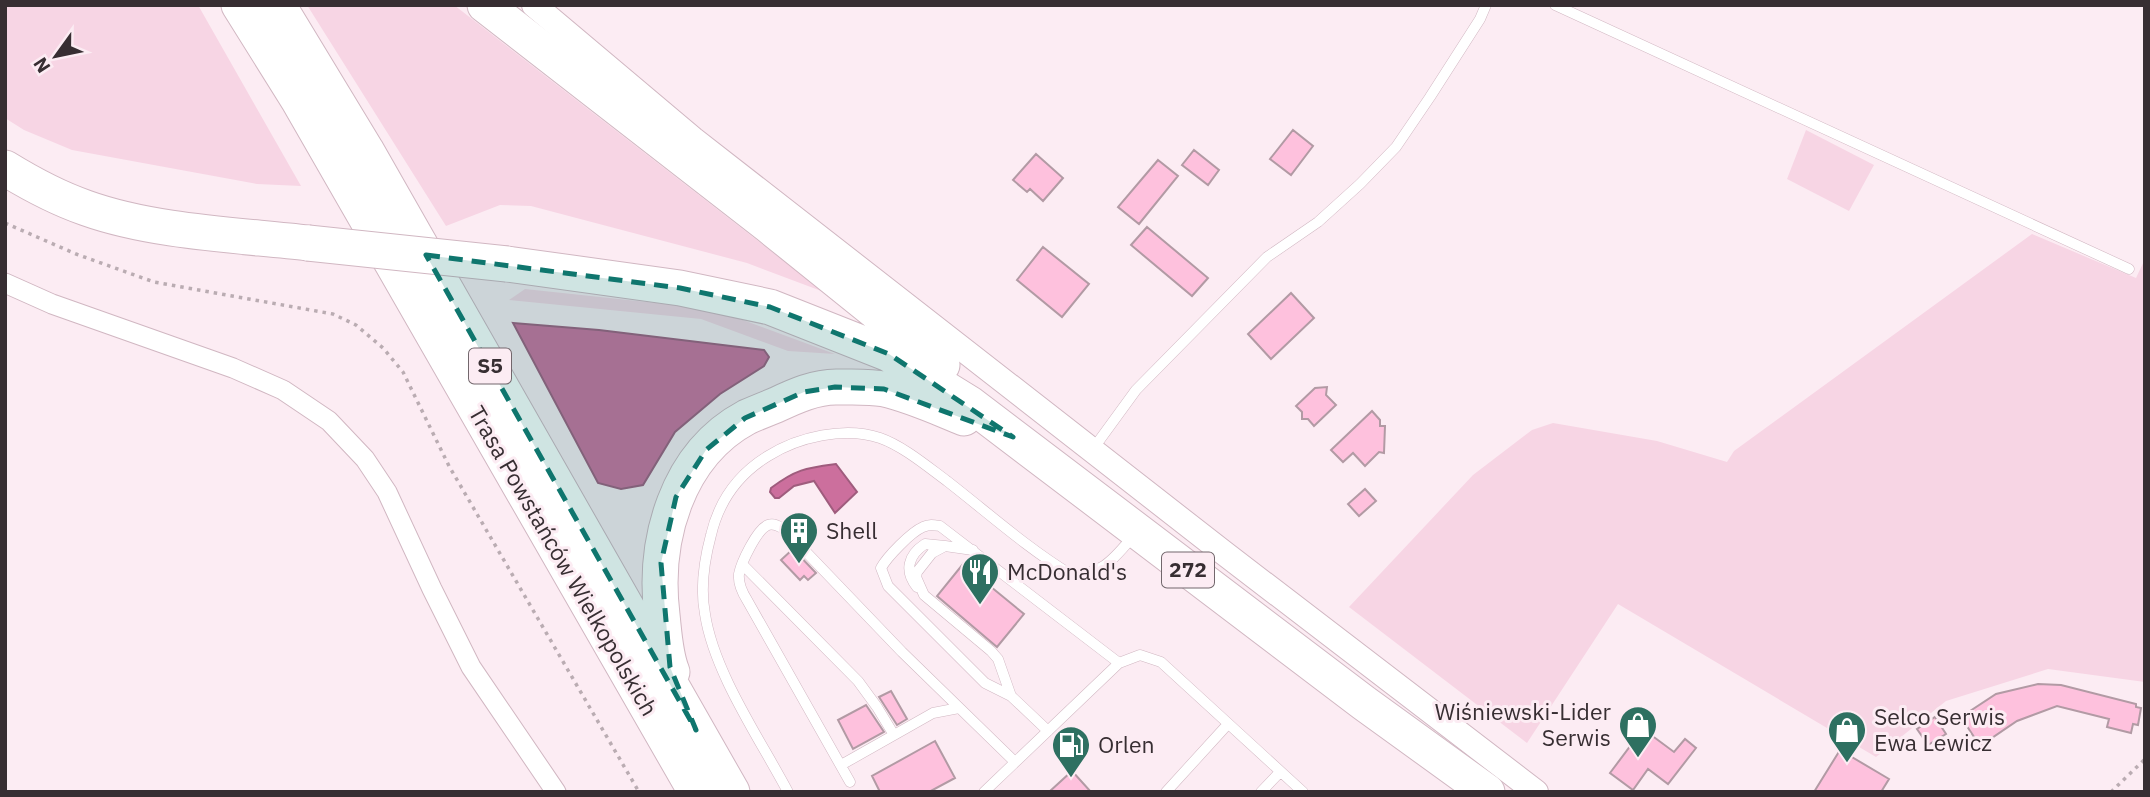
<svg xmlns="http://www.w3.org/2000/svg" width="2150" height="797" viewBox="0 0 2150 797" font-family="'IBM Plex Sans',sans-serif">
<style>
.green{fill:#f7d5e4}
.water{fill:#cc6f9d;stroke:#9f5c7d;stroke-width:2}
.building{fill:#fec1dd;stroke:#b29aa4;stroke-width:2}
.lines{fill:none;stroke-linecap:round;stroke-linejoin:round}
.service-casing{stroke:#d1b7c2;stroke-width:11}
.minor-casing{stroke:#d1b7c2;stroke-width:21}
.tertiary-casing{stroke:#d1b7c2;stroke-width:26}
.motorway-casing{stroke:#d1b7c2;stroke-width:37}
.path{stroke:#baacb2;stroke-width:3.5;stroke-dasharray:3.5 5;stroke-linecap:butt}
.service{stroke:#fff;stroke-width:10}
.minor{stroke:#fff;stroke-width:19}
.tertiary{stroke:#fff;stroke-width:24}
.motorway{stroke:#fff;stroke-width:35}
.motorway-bridge-casing{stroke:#d1b7c2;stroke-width:37;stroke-linecap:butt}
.motorway-bridge{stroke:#fff;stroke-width:35}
.marked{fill:#0f766e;fill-opacity:0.2;stroke:#0f766e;stroke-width:5;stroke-dasharray:14 9;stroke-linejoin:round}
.labels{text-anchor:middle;stroke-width:6;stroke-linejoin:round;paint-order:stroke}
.shield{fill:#fcecf3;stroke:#72676c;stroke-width:2}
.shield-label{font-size:21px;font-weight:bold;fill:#372e32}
.poi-label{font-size:23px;fill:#372e32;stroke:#fcecf3;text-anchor:start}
.street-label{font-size:23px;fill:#372e32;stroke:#fcecf3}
</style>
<rect width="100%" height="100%" fill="#fcecf3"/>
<path class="green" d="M5,5h193l103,181 -44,-2 -185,-34 -48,-20 -19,-12z
M307,5h147l370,287 -77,-29 -216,-57 -31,-1 -54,21z
M1806,130l68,35 -25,46 -62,-32z
M2032,234l104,44 9,-19v423l-97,-13 -102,32 -70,56 -258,-153 -91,139 -178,-136 124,-132 59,-45 21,-7 104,18 70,21 7,-11z
M525,289l188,20 122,45 -47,-3 -87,-32 -192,-19z"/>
<path class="water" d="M513,323l86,7 165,20 5,7 -5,9 -44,28 -45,38 -32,53 -22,4 -23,-6z
M836,464l21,28 -22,21 -21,-32 -20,5 -15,12h-4l-5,-6 1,-4c25,-19 35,-20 65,-24z"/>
<path class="building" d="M1293,130l20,16 -22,29 -21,-16z
M1194,150l25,20 -11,15 -26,-20z
M1036,154l27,24 -20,23 -13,-12 -3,3 -14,-12z
M1158,160l20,16 -39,48 -21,-17z
M1147,227l61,51 -16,18 -61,-51z
M1043,247l46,37 -27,33 -45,-37z
M1291,293l23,25 -43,41 -23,-25z
M1327,387l-1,8 10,10 -22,21 -6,-7h-6v-7l-6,-6 19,-18z
M1372,411l8,9v6h5l-1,27 -5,-1 -14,14 -12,-13 -10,9 -12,-12z
M1365,489l11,12 -17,15 -11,-12z
M793,549l23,24 -8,7 -4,-4 -4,4 -19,-20z
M963,564l61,50 -27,33 -60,-51z
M2038,684l23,1 75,19v3l5,1 -3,17 -5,-1 -2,9 -24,-6 2,-8 -52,-13 -40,15 -37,25 -19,-29 35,-23z
M891,691l16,28 -10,6 -18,-28z
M866,705l18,27 -31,17 -15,-29z
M1935,717l11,17 -18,11 -11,-16z
M1643,729l31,23 11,-13 11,9 -28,36 -20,-15 -15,21 -23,-17z
M935,741l20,37 -26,14h-49l-8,-16z
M1840,750l49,29 -8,13h-67z
M1072,771l19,21h-42z"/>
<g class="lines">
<defs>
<path id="service" d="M1555,5l574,264
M1093,449l43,-59 131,-133 51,-35 42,-38 36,-37 34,-50 50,-78 6,-14
M973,550l-28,-4 -13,7 -15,19 -1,5 8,18 67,56 7,8 13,37
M742,564l116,117 19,26 17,28
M917,587c-13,-16 -9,-32 8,-43l20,2
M1048,731l-37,-35 -26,-13 -97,-97 -7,-18c6,-11 30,-36 42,-41 6,-3 11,-2 17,-1l179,137
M841,765l92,-52 26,-5
M850,782l-103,-182c-5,-8 -9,-17 -8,-26 2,-11 18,-45 29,-49 6,-2 11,1 16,4l118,123 113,110
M788,792c-28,-53 -74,-119 -83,-178 -5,-26 -1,-53 6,-79 8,-34 26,-60 57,-79 30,-19 77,-30 112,-18 23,8 48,29 67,43 40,31 80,67 123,93 33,2 45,-17 65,-40
M984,792l135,-129 21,-8 21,7 142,130
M1166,792l62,-68
M1261,792l19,-20"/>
<path id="minor" d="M5,283l47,21 181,64 50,22 46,31 36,38 22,33 45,97 39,78 85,125"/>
<path id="tertiary" d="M534,5l159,134 531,414 312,239"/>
<path id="motorway" d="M239,5l60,96 397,691
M278,5l88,145 366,642
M485,5l283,220 174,140
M5,168c26,16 52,30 81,40 67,24 152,27 222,35
M507,264l173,24 90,19 119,47 81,50 394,299 123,89
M672,672c-7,-17 -8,-39 -10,-57 -9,-74 14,-160 85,-198 9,-4 19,-8 29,-12 19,-9 39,-18 60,-18 15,0 34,-1 48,2 27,6 55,19 80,29"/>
</defs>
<use href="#service" class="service-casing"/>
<use href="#minor" class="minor-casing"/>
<use href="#tertiary" class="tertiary-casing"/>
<use href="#motorway" class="motorway-casing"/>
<path class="path" d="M5,223l71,31 78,28 179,32 23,11 27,23 20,24 46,94 190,326
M2111,792l34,-33"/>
<use href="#service" class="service"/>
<use href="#minor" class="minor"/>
<use href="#tertiary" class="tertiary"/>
<use href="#motorway" class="motorway"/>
<defs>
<path id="motorway-bridge" d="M308,243l199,21"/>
</defs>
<use href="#motorway-bridge" class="motorway-bridge-casing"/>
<use href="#motorway-bridge" class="motorway-bridge"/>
</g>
<path class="marked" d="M426,255l254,33 90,19 119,47 124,83 -129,-48 -49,-2 -31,5 -59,26 -39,32 -30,47 -15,66 9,104 26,63z"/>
<defs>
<symbol id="building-pin" viewBox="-11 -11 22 30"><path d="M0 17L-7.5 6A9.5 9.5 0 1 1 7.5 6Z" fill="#2e7061" stroke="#fcecf3"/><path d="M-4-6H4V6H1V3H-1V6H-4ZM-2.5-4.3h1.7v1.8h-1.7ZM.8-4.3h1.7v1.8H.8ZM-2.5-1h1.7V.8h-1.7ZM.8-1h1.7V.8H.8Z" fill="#fff"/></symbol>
<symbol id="restaurant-pin" viewBox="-11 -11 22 30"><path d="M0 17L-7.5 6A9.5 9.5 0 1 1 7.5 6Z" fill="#2e7061" stroke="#fcecf3"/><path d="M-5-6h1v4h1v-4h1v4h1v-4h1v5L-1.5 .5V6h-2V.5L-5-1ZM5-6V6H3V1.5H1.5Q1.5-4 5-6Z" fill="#fff"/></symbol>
<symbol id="shop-pin" viewBox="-11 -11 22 30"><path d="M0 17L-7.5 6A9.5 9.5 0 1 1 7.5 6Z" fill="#2e7061" stroke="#fcecf3"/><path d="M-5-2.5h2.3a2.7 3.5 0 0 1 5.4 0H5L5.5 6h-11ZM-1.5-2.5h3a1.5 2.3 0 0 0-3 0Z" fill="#fff"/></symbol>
<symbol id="fuel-pin" viewBox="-11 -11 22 30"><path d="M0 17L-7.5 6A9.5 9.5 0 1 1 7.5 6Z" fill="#2e7061" stroke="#fcecf3"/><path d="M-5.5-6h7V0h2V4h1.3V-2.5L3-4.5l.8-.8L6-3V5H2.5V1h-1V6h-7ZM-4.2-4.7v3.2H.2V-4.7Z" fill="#fff"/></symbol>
</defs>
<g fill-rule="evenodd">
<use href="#building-pin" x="777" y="509" width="44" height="60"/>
<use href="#restaurant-pin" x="958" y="550" width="44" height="60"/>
<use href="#shop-pin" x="1616" y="703" width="44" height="60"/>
<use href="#shop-pin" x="1825" y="708" width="44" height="60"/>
<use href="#fuel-pin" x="1049" y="723" width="44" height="60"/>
</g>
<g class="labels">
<g class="shield">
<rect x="469" y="348.5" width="42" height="35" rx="5"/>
<rect x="1162" y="552.5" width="52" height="35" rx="5"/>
</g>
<g class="shield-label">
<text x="490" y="373">S5</text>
<text x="1188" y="577">272</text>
</g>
<g class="poi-label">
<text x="826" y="539">Shell</text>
<text x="1007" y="580">McDonald's</text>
<text x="1611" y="720" text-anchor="end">Wiśniewski-Lider<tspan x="1611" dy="26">Serwis</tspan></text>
<text x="1874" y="725">Selco Serwis<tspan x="1874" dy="26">Ewa Lewicz</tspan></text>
<text x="1098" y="753">Orlen</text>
</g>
<g class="street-label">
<text transform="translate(563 561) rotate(60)" y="8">Trasa Powstańców Wielkopolskich</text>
</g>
</g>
<rect width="2150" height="797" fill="none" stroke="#372e32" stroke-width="14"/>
<g transform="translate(56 56) rotate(237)" stroke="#fcecf3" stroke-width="5" paint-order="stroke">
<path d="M0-5L12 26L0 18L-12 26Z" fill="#372e32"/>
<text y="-10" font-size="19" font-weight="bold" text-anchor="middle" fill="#372e32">N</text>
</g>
</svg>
